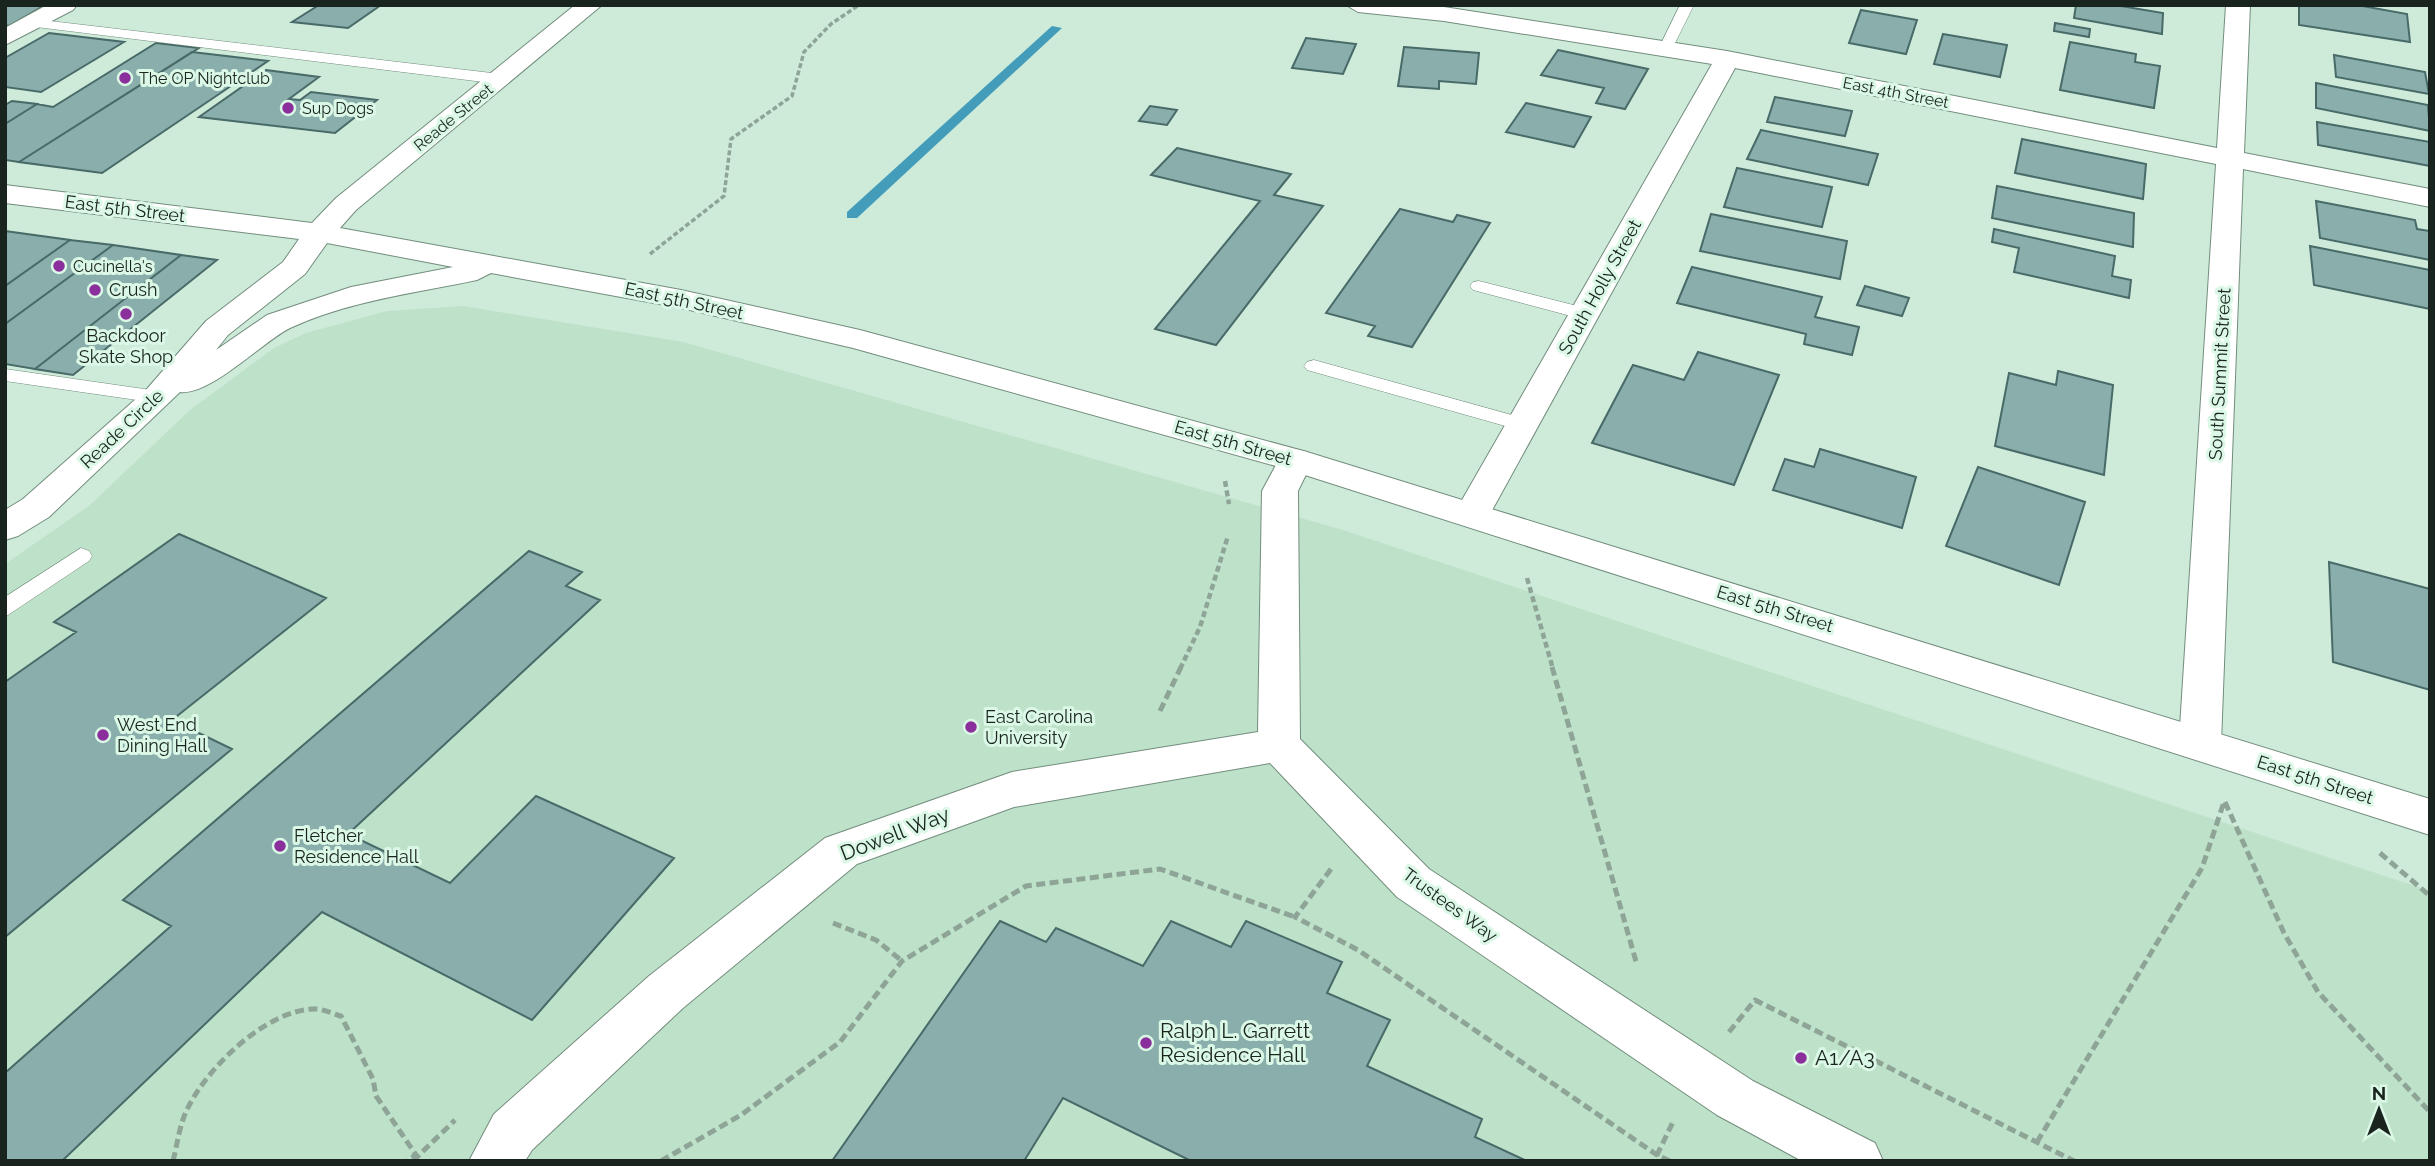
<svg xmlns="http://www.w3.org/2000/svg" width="2435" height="1166" viewBox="0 0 2435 1166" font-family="Raleway,sans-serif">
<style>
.built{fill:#bee1ca}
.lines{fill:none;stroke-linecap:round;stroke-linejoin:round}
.stream{fill:#429cba;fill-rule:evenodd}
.building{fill:#8aaeab;stroke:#486a68;stroke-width:2}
.lane-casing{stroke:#738d7d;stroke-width:1}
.street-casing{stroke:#738d7d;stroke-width:2}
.secondary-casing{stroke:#738d7d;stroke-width:2}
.path-far2{stroke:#8da496;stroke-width:3.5;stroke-dasharray:5 2.5;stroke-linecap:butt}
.path-far1{stroke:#8da496;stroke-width:4.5;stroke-dasharray:6 3.5;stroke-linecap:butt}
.path{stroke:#8da496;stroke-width:5;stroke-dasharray:9 4.5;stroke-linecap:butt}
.lane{fill:#fff;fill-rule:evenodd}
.street{fill:#fff;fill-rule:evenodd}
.secondary{fill:#fff;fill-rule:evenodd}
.poi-dot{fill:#8a2f9b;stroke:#dbf8e6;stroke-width:2.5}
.labels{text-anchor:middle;stroke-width:6;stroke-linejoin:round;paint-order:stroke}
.far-poi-label{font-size:16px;fill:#19241e;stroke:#dbf8e6;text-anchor:start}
.far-street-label{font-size:16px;fill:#19241e;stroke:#dbf8e6}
.street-label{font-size:18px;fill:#19241e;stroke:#dbf8e6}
.poi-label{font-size:18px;fill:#19241e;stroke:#dbf8e6;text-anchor:start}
.near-street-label{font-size:21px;fill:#19241e;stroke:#dbf8e6}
.near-poi-label{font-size:21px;fill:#19241e;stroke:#dbf8e6;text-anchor:start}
</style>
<rect width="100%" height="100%" fill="#ceebd9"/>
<path class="built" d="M463,306l220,36 660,188 1087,361v270h-2425v-597l84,-58 101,-96 84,-62 32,-15 81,-22z"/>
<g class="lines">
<path class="stream" d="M1052,26l10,2 -205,190h-10v-6z"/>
</g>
<path class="building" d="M5,5h40l-36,21 -4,-1z
M319,5h62l-33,23 -56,-6z
M2076,5h39l48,8 -1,21 -88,-16z
M2299,5h58l50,9 3,28 -111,-17z
M1861,10l56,10 -11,34 -57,-11z
M2055,23l35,6 -1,8 -35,-6z
M49,33l75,9 -83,50 -36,-5v-29z
M1943,34l64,11 -7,32 -66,-13z
M1306,38l50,6 -13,30 -51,-6z
M2070,42l66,12 -1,8 25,4 -6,42 -94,-18z
M156,43l43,5 -180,114 -14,-2v-36l32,-20 16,3z
M1404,47l75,6 -3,31 -37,-3v8l-41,-3z
M1558,50l90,19 -23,40 -29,-6 8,-15 -63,-13z
M192,52l76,9 -166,112 -83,-11z
M2334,55l91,17 4,22 -93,-17z
M266,70l53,7 -30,22 11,1 11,-8 66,8 -42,33 -136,-16z
M2316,83l112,22 2,26 -114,-23z
M1775,97l77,14 -7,25 -78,-14z
M12,101l25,3 -32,20v-19z
M1526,103l65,14 -17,30 -68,-15z
M1150,106l27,4 -10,15 -28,-4z
M2317,122l113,20v24l-112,-21z
M1761,130l117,24 -10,31 -121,-26z
M2022,139l124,25 -3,35 -128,-26z
M1177,148l114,26 -17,21 49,11 -107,139 -61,-16 105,-128 -109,-26z
M1737,168l95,19 -10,40 -98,-20z
M1997,186l137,27 -1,34 -141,-29z
M2316,201l99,19 2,9 13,2v29l-110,-22z
M1400,209l53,13 4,-7 33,8 -78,124 -44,-11 7,-10 -49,-13z
M1711,214l136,27 -7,38 -140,-28z
M1994,229l121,27 -3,20 19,4 -2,18 -115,-26 5,-24 -27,-6z
M5,231l65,9 -65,46z
M70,240l43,5 -108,79v-38z
M113,245l68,10 -146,114 -30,-5v-40z
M2310,246l120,24v39l-116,-24z
M181,255l36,5 -144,115 -38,-6z
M1692,267l130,30 -7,20 44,10 -7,28 -48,-11 2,-10 -129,-31z
M1865,286l44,12 -7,18 -45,-11z
M1698,352l81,23 -45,110 -142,-42 41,-78 51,15z
M2058,371l55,14 -9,90 -109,-29 14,-73 47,12z
M1820,449l96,28 -14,51 -129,-38 12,-31 29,8z
M1978,467l107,35 -26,83 -113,-39z
M179,534l147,64 -154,122 60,29 -227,188v-255l71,-50 -22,-10z
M529,551l53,21 -16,14 34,14 -252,234 102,49 86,-87 138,62 -142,162 -210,-108 -260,249h-57v-88l166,-147 -48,-26z
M2329,562l101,27v101l-97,-28z
M1000,921l46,21 10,-14 87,38 28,-45 60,26 15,-26 96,41 -15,31 63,27 -23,46 115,53 -7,18 52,24h-336l-128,-63 -39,63h-192z"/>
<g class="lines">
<defs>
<path id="lane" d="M1680,5h14l-24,48h-10l-2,-3z
M33,19l467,55 8,5 -8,5 -472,-58v-6z
M1479,281l114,29 2,4 -9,6 -113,-30 -3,-4 3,-4z
M1314,360l216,60 3,5 -10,6 -216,-61 -3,-4 3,-4z
M5,369l153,22 10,6 -10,6 -153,-22z
M81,548l8,3 3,5 -3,5 -84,56v-20z"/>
<path id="street" d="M1346,5l98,2 283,44 490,97 9,-143h24l-6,148 186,36v18l-187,-38 -22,574 -6,12 -15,5 -15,-5 -6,-12 37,-579 -481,-96 -245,446 -5,9 -13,3 -13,-3 -5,-9 258,-450 -268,-43 -86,-9z
M1295,449l12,3 6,8 -15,31 2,248 129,130 324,212 122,62 8,18h-81l-85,-46 -320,-218 -127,-134 -256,44 -157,57 -174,144 -151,142 -7,11h-56l25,-47 155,-138 176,-138 187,-66 246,-40 4,-241 21,-39z"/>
<path id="secondary" d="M47,5h30l-4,5 -68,35v-17z
M575,5h27l-246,205 -16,18 341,62 179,40 447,122 1123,347v36l-1147,-367 -430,-120 -172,-40 -190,-35 -14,7c-62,13 -129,21 -187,48 -28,14 -80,68 -110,64l-131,125 -31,19 -13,4v-30l18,-11 123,-109 60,-69 77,-59 16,-23 -294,-36v-18l307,38 24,-25zM327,243l126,24 -102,20 -84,28 -51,35 12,-15 77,-61z"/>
</defs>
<use href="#lane" class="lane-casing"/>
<use href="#street" class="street-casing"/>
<use href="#secondary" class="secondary-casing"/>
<path class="path-far2" d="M650,254l74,-58 7,-57 61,-43 12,-44 27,-28 28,-19"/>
<path class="path-far1" d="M1225,481l4,23
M1527,578l26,91
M1180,669l20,-42 28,-91"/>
<path class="path" d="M1552,667l85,298
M1160,711l21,-44
M2225,802l59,131 34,59 112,120
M2380,853l50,43
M1331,869l-36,48 63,33 299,205 -1,6
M833,923l43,17 26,21
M1729,1032l26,-32 319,161
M2037,1142l165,-274 22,-66
M173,1161c4,-16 6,-32 12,-47 18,-43 81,-105 130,-105 9,0 18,5 26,7l32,63 3,17 40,59 -9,6
M413,1161l42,-41
M661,1161l80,-46 99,-73 62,-81 124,-75 134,-17 135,48
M1670,1161l-13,-6 16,-33"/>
<use href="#lane" class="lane"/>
<use href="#street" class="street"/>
<use href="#secondary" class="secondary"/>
</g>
<g class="poi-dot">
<circle cx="125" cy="78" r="7"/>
<circle cx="288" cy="108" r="7"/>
<circle cx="59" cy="266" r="7"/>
<circle cx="95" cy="290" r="7"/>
<circle cx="126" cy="314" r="7"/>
<circle cx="971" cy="727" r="7"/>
<circle cx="103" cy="735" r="7"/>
<circle cx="280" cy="846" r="7"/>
<circle cx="1146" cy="1043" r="7"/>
<circle cx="1801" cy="1058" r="7"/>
</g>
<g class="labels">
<g class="far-poi-label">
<text x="139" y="84">The OP Nightclub</text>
<text x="302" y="114">Sup Dogs</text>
<text x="73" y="272">Cucinella's</text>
</g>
<g class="far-street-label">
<text transform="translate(1896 92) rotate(11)" y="6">East 4th Street</text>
<text transform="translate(453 117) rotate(-39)" y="6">Reade Street</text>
</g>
<g class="street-label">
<text transform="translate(125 209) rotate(7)" y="6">East 5th Street</text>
<text transform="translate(1600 287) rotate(-61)" y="6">South Holly Street</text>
<text transform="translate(684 301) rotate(12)" y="6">East 5th Street</text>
<text transform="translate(2220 374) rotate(-87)" y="6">South Summit Street</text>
<text transform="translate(122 429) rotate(-43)" y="6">Reade Circle</text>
<text transform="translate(1233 443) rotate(16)" y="6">East 5th Street</text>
<text transform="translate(1775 609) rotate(17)" y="6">East 5th Street</text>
<text transform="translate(2315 780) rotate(18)" y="6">East 5th Street</text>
<text transform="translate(1450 905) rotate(36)" y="6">Trustees Way</text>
</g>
<g class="poi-label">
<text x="109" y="296">Crush</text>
<text x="126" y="342" text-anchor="middle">Backdoor<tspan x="126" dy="21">Skate Shop</tspan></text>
<text x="985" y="723">East Carolina<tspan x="985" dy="21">University</tspan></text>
<text x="117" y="731">West End<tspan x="117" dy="21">Dining Hall</tspan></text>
<text x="294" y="842">Fletcher<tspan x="294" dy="21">Residence Hall</tspan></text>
</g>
<g class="near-street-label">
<text transform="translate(895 834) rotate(-21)" y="7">Dowell Way</text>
</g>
<g class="near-poi-label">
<text x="1160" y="1038">Ralph L. Garrett<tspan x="1160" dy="24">Residence Hall</tspan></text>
<text x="1815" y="1065">A1/A3</text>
</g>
</g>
<rect width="2435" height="1166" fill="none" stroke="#19241e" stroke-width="14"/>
<g transform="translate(2379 1110)" stroke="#dbf8e6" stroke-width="5" paint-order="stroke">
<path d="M0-5L12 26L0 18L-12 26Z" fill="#19241e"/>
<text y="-10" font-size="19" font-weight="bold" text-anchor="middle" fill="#19241e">N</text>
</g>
</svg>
